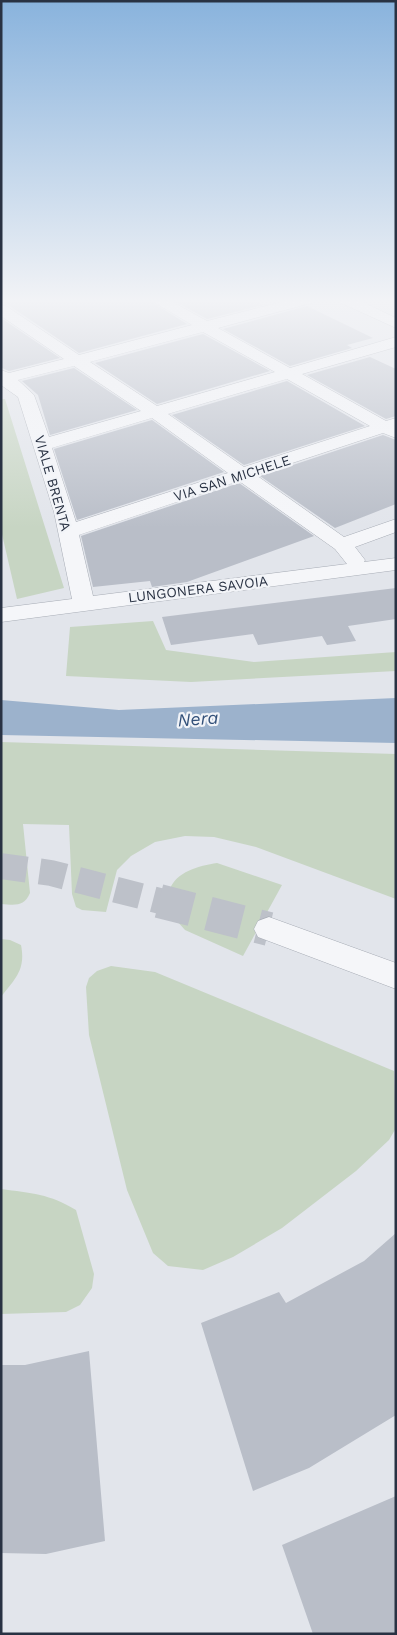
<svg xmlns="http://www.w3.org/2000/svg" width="397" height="1635" viewBox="0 0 397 1635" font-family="'Work Sans',sans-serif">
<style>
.green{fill:#c7d5c3}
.water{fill:#9cb2cc}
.building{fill:#b9bec8}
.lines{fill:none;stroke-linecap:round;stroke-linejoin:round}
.minor-tunnel-far1{stroke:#bdc1c9;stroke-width:26;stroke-dasharray:26 13;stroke-linecap:butt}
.minor-tunnel{stroke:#bdc1c9;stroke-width:34;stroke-dasharray:34 17;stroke-linecap:butt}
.minor-casing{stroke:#a7acb5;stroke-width:1}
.minor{fill:#f5f6f9;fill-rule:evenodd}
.labels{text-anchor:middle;stroke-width:4.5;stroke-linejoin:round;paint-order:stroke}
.far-street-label{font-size:14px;fill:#293243;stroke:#f2f4f8}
.water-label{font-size:18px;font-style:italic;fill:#325079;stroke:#f2f4f8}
</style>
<rect width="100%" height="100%" fill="#e2e5eb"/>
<path class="green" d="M1,399h4l59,189 -47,11 -16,-69z
M153,621l13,29 88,12 142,-10v19l-205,11 -125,-6 4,-49z
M1,742l395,12v145l-140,-52 -42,-10 -29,-1 -30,6 -24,14 -14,14 -11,42 -24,-2 -6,-3 -4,-13 -3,-69 -46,-1 7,69c-6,14 -15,12 -29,11z
M217,863l65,22 -39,71 -58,-26 -17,-19c0,-6 -1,-14 1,-20 7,-20 30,-25 48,-28z
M1,939l9,1 11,5c5,25 -6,34 -20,52z
M111,966l44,6 239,99 2,57 -7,12 -33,31 -74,57 -49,29 -30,13 -35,-4 -15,-13 -26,-63 -38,-155 -3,-48 3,-9 8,-7z
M1,1189c30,4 49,5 75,21l18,64 -2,14 -12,17 -14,7 -65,2z"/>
<path class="water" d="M396,698v45l-395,-8v-35l118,10z"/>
<path class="building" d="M1,299h146l40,25 -108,29 -72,-49 -6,-1z
M171,299h82l10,6 -56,14z
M307,306l66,32 -26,7 5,3 -62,18 -67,-37z
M1,318l59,40 -51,13 -7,-3z
M203,334l67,37 -113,33 -62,-41z
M370,357l26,12v47l-10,3 -79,-44z
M74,368l63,42 -87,25 -12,-40 -16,-14z
M287,381l78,45 -121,39 -72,-50z
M152,420l72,52 -147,48 -23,-71z
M383,435l13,5v64l-61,24 -75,-52z
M239,483l75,53 -127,46 -35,5 -2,-6 -57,6 -12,-51z
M396,588v31l-48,7 8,15 -29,4 -5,-9 -64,9 -5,-11 -82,11 -9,-28z
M396,1233v182l-87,53 -56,23 -52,-168 78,-31 7,11 78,-42z
M89,1351l16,190 -59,13 -45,-1v-188h24z
M396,1496v138h-83l-31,-89z"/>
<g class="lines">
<path class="minor-tunnel-far1" d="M1,866l50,7 113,29"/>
<path class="minor-tunnel" d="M159,901l110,28"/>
<defs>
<path id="minor" d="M149,299h18l40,22 86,-22h24l-2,3 -97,26 72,40 106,-31v10l-94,27 84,47 10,-3v20l-13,-5 -127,42 88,62 52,-18v13l-41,15 10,13 -1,2 32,-4v12l-395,52v-14l71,-9 -18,-87 -36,-115 -17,-12v-15l8,3 55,-14 -63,-43v-11l5,1 73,49 113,-30zM203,332l72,40 -118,34 -67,-44zM74,366l67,45 -92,26 -15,-42 -16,-15zM287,379l83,47 -126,41 -76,-53zM152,418l76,55 -152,49 -24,-74zM239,481l96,68 12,15 -254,32 -14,-61z
M337,299h19l40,19v10l-57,-26z
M269,917l127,46v26l-138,-52 -4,-8 4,-8z"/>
</defs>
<use href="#minor" class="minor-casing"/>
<use href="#minor" class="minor"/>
</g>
<linearGradient id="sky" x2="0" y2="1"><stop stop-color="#89b3dd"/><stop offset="0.57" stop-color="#f2f3f6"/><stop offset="1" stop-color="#f2f3f6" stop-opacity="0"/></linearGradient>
<rect width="397" height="528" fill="url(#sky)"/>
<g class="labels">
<g class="far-street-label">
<text transform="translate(232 478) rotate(-18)" y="5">VIA SAN MICHELE</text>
<text transform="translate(53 483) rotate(74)" y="5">VIALE BRENTA</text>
<text transform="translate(198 589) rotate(-7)" y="5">LUNGONERA SAVOIA</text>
</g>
<g class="water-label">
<text transform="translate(198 719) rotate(-4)" y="6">Nera</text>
</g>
</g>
<rect width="397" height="1635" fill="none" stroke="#293243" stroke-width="5"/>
</svg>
